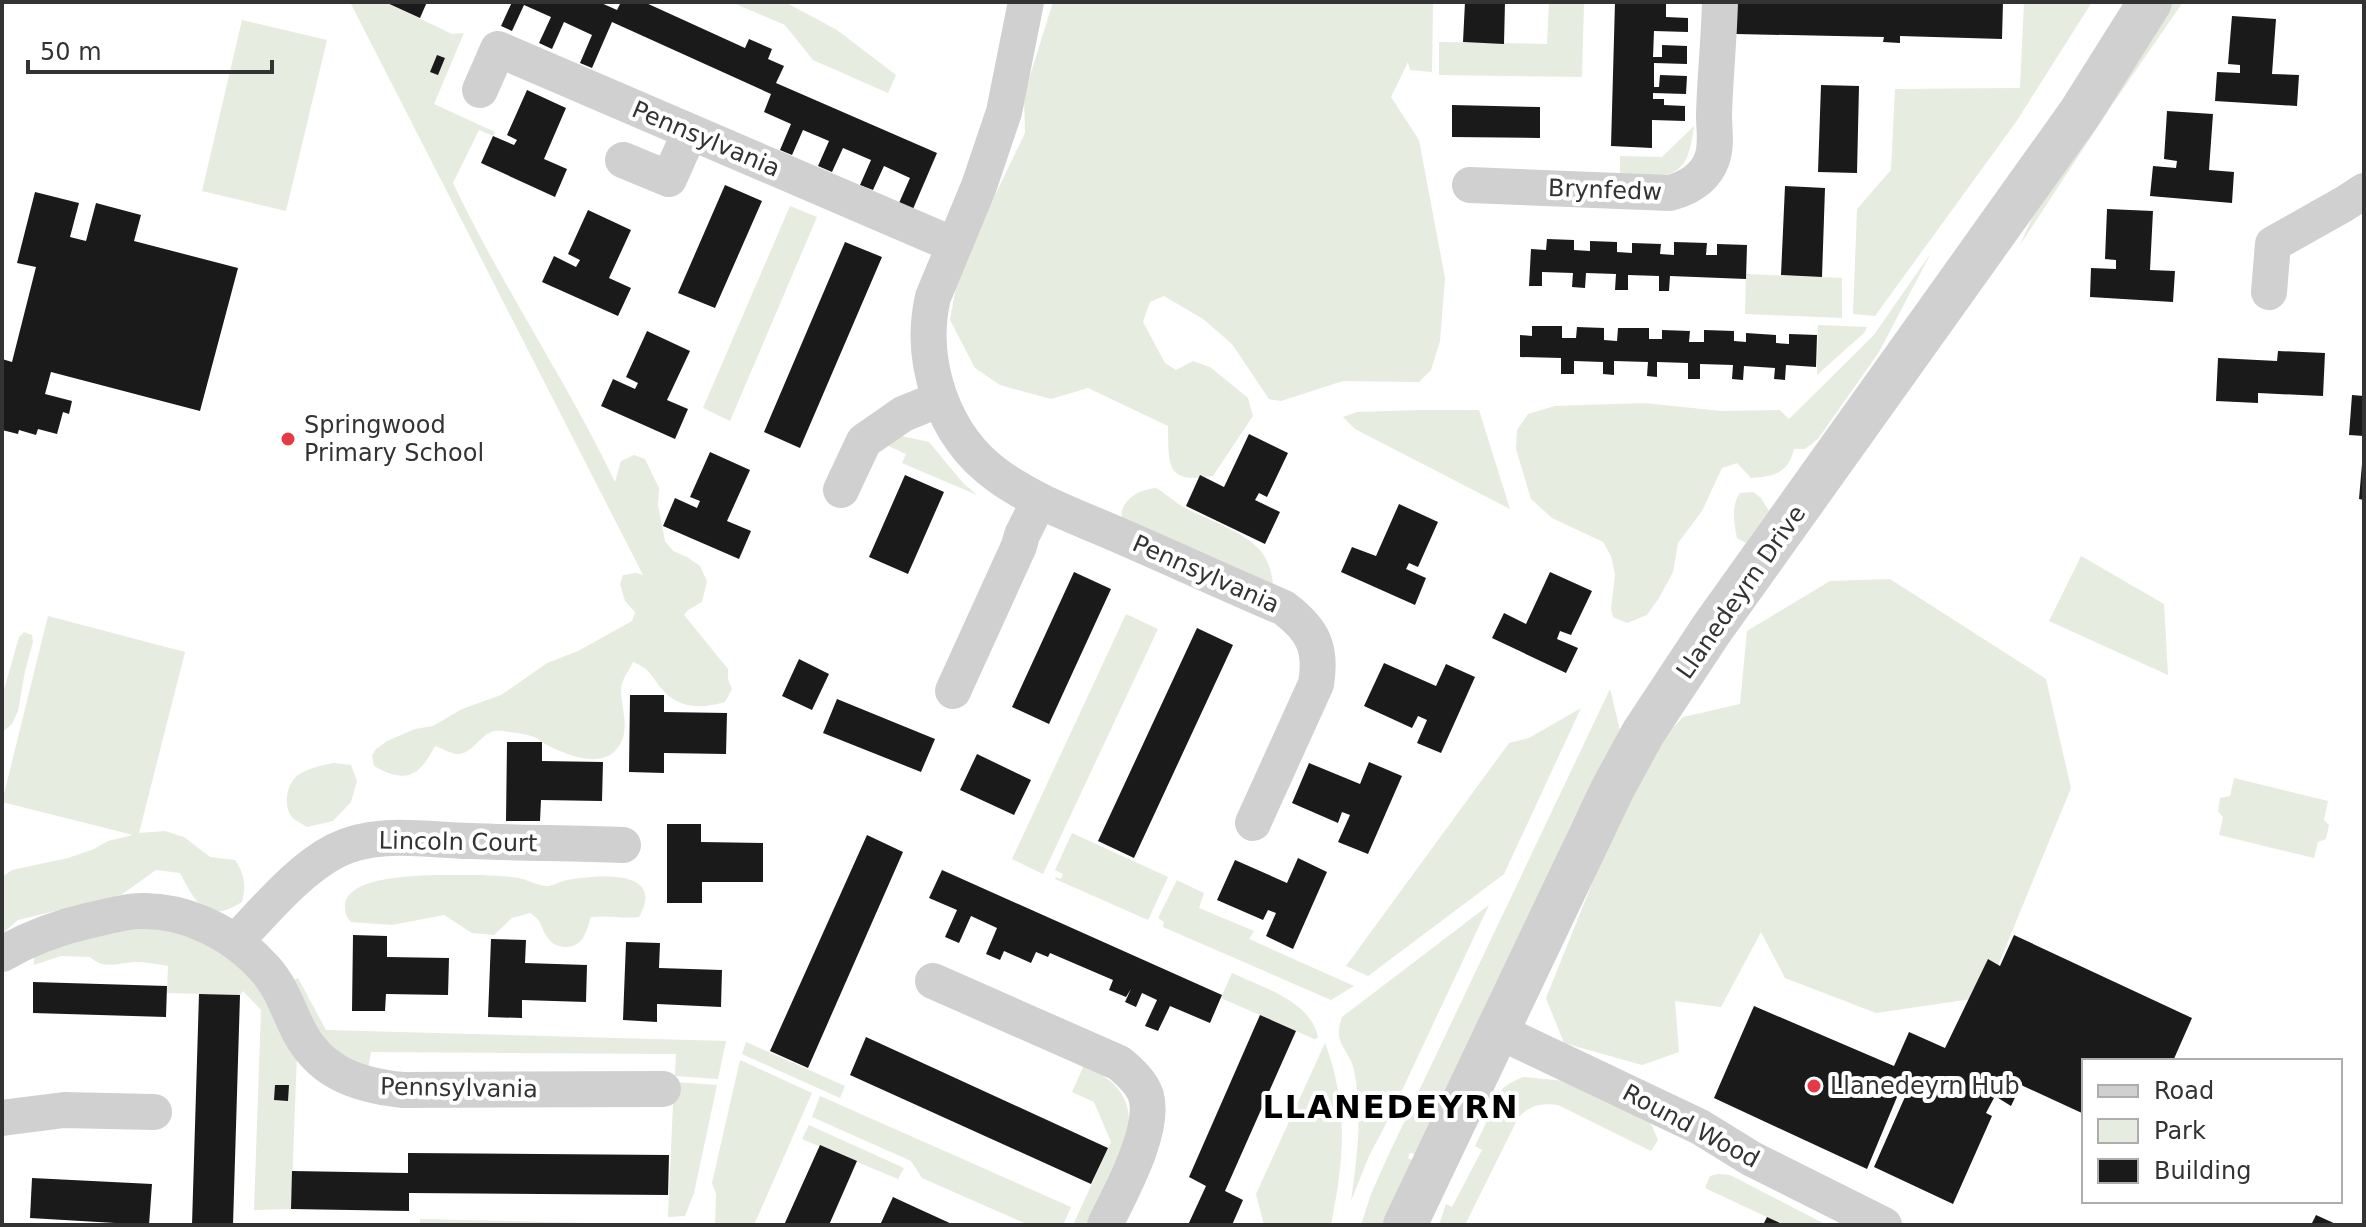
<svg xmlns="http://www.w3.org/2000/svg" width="2366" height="1227" viewBox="0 0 2366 1227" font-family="'DejaVu Sans',sans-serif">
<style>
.green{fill:#e6ecdf}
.building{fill:#1a1a1a}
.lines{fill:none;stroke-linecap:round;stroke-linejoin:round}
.minor{stroke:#d0d0d0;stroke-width:36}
.tertiary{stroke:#d0d0d0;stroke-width:44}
.poi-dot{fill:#e63946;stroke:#fff;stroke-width:3}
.labels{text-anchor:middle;stroke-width:8;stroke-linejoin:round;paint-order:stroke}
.street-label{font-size:24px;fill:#333;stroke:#fff}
.poi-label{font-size:24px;fill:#333;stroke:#fff;text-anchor:start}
.district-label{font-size:32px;font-weight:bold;letter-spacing:2px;fill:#000;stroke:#fff}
</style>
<rect width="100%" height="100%" fill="#fff"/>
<path class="green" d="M350,2h35l67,32 12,-1 -30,71 61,28 -2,4 -14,-6 -26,53c49,103 113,197 162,299l6,-21 13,-6 11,4 14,29 -1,17 7,36 8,10 14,6 13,9 7,15 -5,21 -14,8 -4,5 44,54v10l4,10 -7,13c-24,7 -47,7 -64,-14 -11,-14 -11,-19 -28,-26 -4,9 -12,18 -12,28 0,19 11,42 -5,60 -17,19 -51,4 -69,-5 -6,-3 -10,-8 -16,-9 -7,-2 -30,-6 -37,-5 -13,3 -22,23 -36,23 -7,0 -16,-6 -23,-8 -16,31 -29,38 -61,20l-2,-11 4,-6 11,-8 28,-12 18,-3 29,-17 39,-14 46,-32 31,-12 54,-30 3,-9 -10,-11 -5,-17 3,-9 13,-2 7,2z
M731,2h54l52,28 59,45 -8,18 -75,-33 -28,-35z
M1053,2h380l-1,70 -22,-2 -2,-8 -17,35 28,43 26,138 -5,63 -9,29 -12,12 -76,-1 -62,20 -12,-2 -37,-55 -29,-25 -39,-23 -14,6 -7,20 22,41 11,7 17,-9 17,6 38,31 5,18 -40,60c-48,8 -44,-10 -45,-50l-80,-38 -37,11 -51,-14 -25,-17 -25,-48 9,-50 66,-137 -1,-38z
M1549,2h35l-2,75 -143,-2v-33l108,2z
M2024,2h68l-76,120 -141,194 -22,-2 4,-105 34,-39 4,-81 125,-1z
M2165,2h18l-71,103 -92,140 30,-67z
M242,20l85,20 -41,171 -84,-20z
M1694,126c-7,57 -24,50 -74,49v-19l42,1z
M790,206l27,11 -87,204 -27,-13z
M1931,253l-52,99 -61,87 -13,10h-11c-6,25 -20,27 -43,29l-14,-15 -15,5 -20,43 -24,32 -5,29 -14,26 -12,17 -20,8 -14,-6 -2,-8 4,-35 -4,-18 -8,-14 -51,-24 -21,-19 -15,-50 1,-19 11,-16 27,-8 89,-3 77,8 59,-1 9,9 84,-83z
M1746,274l96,4v40l-97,-4z
M1818,325l49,2 -3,6 -47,42z
M1422,410h57l31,99 -155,-80 -12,-12 14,-5z
M902,436l27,6 34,41 14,12 -75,-32 4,-9 -22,-10z
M1156,488c8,4 14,10 21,15 26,17 61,24 83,47 8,9 12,23 13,35l-151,-60c0,-1 -1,-14 0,-14 4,-15 21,-22 34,-23z
M1753,492l8,6 8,13 -23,32 -9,-5c-3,-14 -6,-33 3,-45z
M2081,556l83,48 4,71 -119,-54z
M1890,579l156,100 25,109 -86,209 -109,16 -91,-35 -24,-46 -40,75 -46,-6 4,51 -37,13 -78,-22 -18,-45 95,-236 42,-45 57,-13 7,-73 83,-50z
M1126,614l32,15 -115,245 -31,-15z
M48,616l137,36 -46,181 26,-2 19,6 26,20 25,3c10,15 11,25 7,42 -37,23 -45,2 -62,-29l-24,-3 -35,25 -103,25 -16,14v-57l10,-7 56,-12 26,-9 14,-8 25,-6 -131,-33z
M24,632l8,3 1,7 -8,29 -7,40 -6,13 -7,6 -3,-1v-32l17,-60z
M1610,689l10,41 -50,96 -71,157 -83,171 -6,-1 -2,5 4,2 -28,65h-23l10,-31 16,-36z
M1581,708l-77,166 -136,102 -22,-10 163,-223 20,-5z
M334,763l17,2 6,16 -6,21 -18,19 -26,6c-5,-3 -13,-7 -16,-11 -8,-12 -4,-33 7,-41 10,-7 25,-10 36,-12z
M2234,778l94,23 -4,19 5,5 -3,14 -8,3 -4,16 -95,-23 4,-18 -5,-6 2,-13 10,-2z
M1072,833l96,44 -20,43 -93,-41 1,-2 5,2 2,-5 -8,-4z
M482,875c13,1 25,1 37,3 10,2 20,9 30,8 6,-1 12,-5 18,-6 29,-5 100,-12 72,37 -17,2 -31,-2 -48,0 -5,14 -7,31 -27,30 -7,-1 -12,-3 -16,-9 -8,-10 -5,-17 -18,-25l-18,5 -18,17 -22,-2 -28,-18 -52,10 -41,-3c-5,-6 -6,-9 -6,-16 2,-38 110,-30 137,-31z
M1177,880l27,13 -5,15 55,23 -5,8 105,47 -23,14 -168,-73 1,-5 -6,-4z
M1489,905l-100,213 -20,38 -18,45c6,-44 12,-87 3,-131 -5,-22 -22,-25 -12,-53z
M209,926l89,103 -7,180 -37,1 7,-200 -18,-19 -3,4 -73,-2 1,-27c-11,-2 -22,-4 -34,-4 -16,1 -30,8 -44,-5l-29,-1 -27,9 1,-29 4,-2z
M1232,973c29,14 80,28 86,65l-4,1 -93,-41z
M298,978l28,52 400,11 -8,38 -43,-3 1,-22 -305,-2 -3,16 -27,-3 -55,-82z
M746,1042l99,44 -5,12 -98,-44z
M1325,1043c24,65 19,116 6,182h-67l-8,-31z
M740,1060l72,33 -58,132h-39l1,-31 -4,-11z
M1084,1065c29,14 50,31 44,68l-42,92h-13l38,-83 -17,-40 -22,-10z
M1523,1077l62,6 59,32 8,11 6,14 -7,11 -93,-46c-17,-2 -28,0 -40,13l-53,107h-26l7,-21 6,3 30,-57 -7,-4 27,-57 8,-6z
M674,1082l43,3 -23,108 -9,23 -17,1z
M820,1096l251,111 -8,18h-34l-107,-47 -11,-17 -99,-44z
M809,1125l95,43 -6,11 -96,-40z
M1718,1174l12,1 97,50h-43l-79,-37 5,-12z
M420,1219l257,6h-257z"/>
<path class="building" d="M385,2h42l-7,16z
M512,2h87l18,8 4,-8h23l101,46 4,-9 23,10 -4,10 16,7 -8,17 161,70 -24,56 -14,-6 11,-25 -26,-12 -11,24 -13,-5 11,-25 -28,-12 -11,24 -14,-6 11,-25 -26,-11 -11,25 -12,-5 11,-26 -27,-12 7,-18 -159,-72 -20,46 -12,-5 12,-28 -28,-13 -12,27 -13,-6 12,-26 -27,-12 -12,26 -11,-5z
M1465,2h40l-1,42 -41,-2z
M1615,2h51v15l22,1v14l-34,-1 -1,26h9v-12l25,1v18l-33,-1v24h5l1,-12 27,1 -1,18 -33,-1v6h11v6l21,1v15l-33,-1v28l-41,-2z
M1737,2h266l-1,37 -102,-3v7l-17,-1 1,-5 -148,-3z
M2232,16l44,3 -4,55 27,1 -2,31 -82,-5 2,-29 23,1v-8l-12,-1z
M437,55l8,3 -7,17 -8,-3z
M1821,85l38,1 -2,87 -39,-1z
M527,90l39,18 -22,51 23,10 -12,28 -74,-34 12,-27 21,9 3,-5 -10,-5z
M1452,105l88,2v31l-88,-1z
M2167,111l46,3 -4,56 25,2 -2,31 -82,-7 3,-30 23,2 1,-7 -13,-2z
M725,185l37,16 -47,107 -37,-15z
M1785,186l40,2 -3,89 -41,-2z
M35,192l44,11 -9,34 16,4 10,-38 45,12 -7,26 104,27 -38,143 -149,-39 -6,22 27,7 -3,13 -6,-2 -6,22 -19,-5 -2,6 -17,-5 -1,4 -16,-4v-71l10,3 24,-95 -19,-4z
M2107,209l46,2 -3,59 25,1 -2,31 -83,-5 1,-29 25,1v-9l-11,-1z
M588,210l43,20 -22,48 22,10 -13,28 -76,-34 12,-26 22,11 4,-7 -12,-6z
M1547,239l27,1v10l16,1v-10l27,1v10l15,1v-10l29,1 -1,10 14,1v-13l33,1 -1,12h11v-11l30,1 -1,34 -76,-3 -1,15h-10v-15l-31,-1v15h-13l1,-16 -30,-1 -1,15 -13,-1 1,-14 -31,-1v14h-13l2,-37 15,1z
M845,242l37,15 -82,191 -36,-16z
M1532,326h30v12h14l1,-11 27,1v12l13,1 1,-13h31v11h13v-9l28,1 -1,11h15v-12l30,1v10l12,1v-9l30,2v8l13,1v-10l28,1 -1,32 -30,-2 -1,15 -11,-1 1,-11 -31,-2 -1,14 -11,-1 1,-14 -33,-1v15h-12v-16l-31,-1v15l-10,-1 1,-14 -34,-1v14l-11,-1v-12l-29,-1v13h-13v-16l-41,-1v-22l12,1z
M647,331l43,20 -23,49 21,9 -13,30 -74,-33 12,-27 22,10 3,-6 -12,-6z
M2278,351l47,2 -2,43 -65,-3v10l-42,-2 2,-43 59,3z
M2352,395l12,1v40l-15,-1z
M1249,434l39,19 -21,44 -8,-4 -4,7 25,12 -15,32 -79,-38 14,-31 24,12z
M710,452l40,18 -23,51 24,10 -12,28 -76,-33 12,-28 22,10 3,-7 -10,-4z
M2362,464h2v36l-5,-1z
M905,475l39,17 -36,82 -39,-17z
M1399,504l39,18 -20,45 -9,-4 -3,6 20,9 -11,27 -74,-33 11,-25 24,9z
M1074,572l37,17 -62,135 -37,-17z
M1550,572l42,19 -21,44 -11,-4 -3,8 21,9 -12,25 -74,-35 12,-25 22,11z
M1197,628l36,17 -99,213 -36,-17z
M799,659l30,15 -17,36 -30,-14z
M1384,663l52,23 10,-22 29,13 -34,76 -24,-10 10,-23 -9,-4 -6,12 -48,-22z
M630,695h34v17l63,1 -1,41 -62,-1v20l-35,-1z
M837,699l98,40 -14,33 -98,-39z
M507,742h35v19l61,1 -1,39 -61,-1 -1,21h-34z
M977,754l54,26 -17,35 -54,-25z
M1369,762l33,14 -34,78 -30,-12 12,-27 -8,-3 -4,11 -46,-20 17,-40 51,21z
M667,824h34v18l62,1v39h-61v21h-35z
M867,835l36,17 -95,216 -38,-17z
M1298,858l29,14 -34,77 -27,-13 10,-23 -8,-3 -5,10 -46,-20 18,-40 52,23z
M942,870l280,125 -12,28 -40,-17 -12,25 -13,-5 12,-26 -15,-7 -6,14 -11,-5 6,-13 -5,8 -17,-7 4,-10 -63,-27 -2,4 -12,-5 -5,11 -27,-12 -4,9 -14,-6 11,-26 -26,-12 -12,27 -14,-6 12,-27 -28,-12z
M353,935l34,1v21l62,1 -1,37 -62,-1 -1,17h-33z
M2014,935l178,83 -19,43h-89v53l-63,-29 -10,21 -16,-10 -9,17 6,3 -39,88 -79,-37 38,-86 -5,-8 -40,96 -153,-71 40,-92 140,60 15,-34 36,16 43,-89 12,7z
M491,939l35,1 -1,23 62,2 -1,37 -64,-2v18l-34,-1z
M626,942l34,1 -1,25 63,2 -1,37 -64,-3v18l-34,-2z
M33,982l134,4 -1,31 -133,-4z
M199,994l41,1 -7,230h-41z
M1260,1015l36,16 -71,160 18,9 -11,25h-44l18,-39 -17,-9z
M866,1037l242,111 -17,36 -241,-109z
M275,1085h14l-1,16 -14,-1z
M820,1145l37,16 -28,64h-45z
M408,1153l261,2 -1,40 -259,-2v18l-118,-2 1,-38 116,2z
M32,1178l120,6 -3,41 -119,-7z
M893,1197l26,12 35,16h-74z
M2316,1215l22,10h-27z
M1767,1217l17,8h-21z"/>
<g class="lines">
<path class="minor" d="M1026,2l-22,110 -25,74 -46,111c-15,64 10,139 64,178 38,28 83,43 126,62 53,23 107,48 161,71 29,22 38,40 32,76l-63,139
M480,90l18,-41 456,196
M623,160l46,19 21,-47
M1470,185l200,8c18,-5 35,-14 42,-34 5,-14 2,-29 2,-44 1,-37 5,-75 6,-113
M2269,292l4,-48 71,-40 20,-13
M841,490l23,-49 39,-27 37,-15
M953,691l66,-145 3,-11 17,-34
M235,942c29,-30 62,-71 100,-91 40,-21 91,-11 134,-10 51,2 103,2 154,4
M2,954c28,-16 54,-26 85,-33 14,-3 28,-7 42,-9 51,-6 104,20 137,58 14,16 20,34 29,53 21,48 59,62 108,67l260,-1
M933,981l186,82c11,9 23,20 27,33 10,34 -26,97 -41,129
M1496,1030l204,97 52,32 132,66
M2,1118l62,-8 90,2"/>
<path class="tertiary" d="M1405,1225l207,-435 31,-57 68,-103 369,-517 70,-111"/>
</g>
<g class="poi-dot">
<circle cx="288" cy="439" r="8"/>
<circle cx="1814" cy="1086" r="8"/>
</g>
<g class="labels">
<g class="street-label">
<text transform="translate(706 139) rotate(23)" y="8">Pennsylvania</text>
<text transform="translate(1605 190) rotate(2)" y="8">Brynfedw</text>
<text transform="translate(1206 574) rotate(24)" y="8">Pennsylvania</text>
<text transform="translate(1741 592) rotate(-55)" y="8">Llanedeyrn Drive</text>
<text transform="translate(458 842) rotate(1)" y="8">Lincoln Court</text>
<text transform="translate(459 1088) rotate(1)" y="8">Pennsylvania</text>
<text transform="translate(1691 1126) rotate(28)" y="8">Round Wood</text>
</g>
<g class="poi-label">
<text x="304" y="433">Springwood<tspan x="304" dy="28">Primary School</tspan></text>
<text x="1830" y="1094">Llanedeyrn Hub</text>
</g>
<g class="district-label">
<text x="1391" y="1118">LLANEDEYRN</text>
</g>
</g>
<rect width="2366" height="1227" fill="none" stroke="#333333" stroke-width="8"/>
<rect x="2082" y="1059" width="260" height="144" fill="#ffffff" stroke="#adadad" stroke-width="2"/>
<rect x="2098" y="1085" width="40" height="12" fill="#d0d0d0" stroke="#adadad" stroke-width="2"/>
<text x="2154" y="1099" font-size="24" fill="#333333">Road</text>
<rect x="2098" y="1119" width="40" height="24" fill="#e6ecdf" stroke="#adadad" stroke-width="2"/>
<text x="2154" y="1139" font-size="24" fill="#333333">Park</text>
<rect x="2098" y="1159" width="40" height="24" fill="#1a1a1a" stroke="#adadad" stroke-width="2"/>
<text x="2154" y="1179" font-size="24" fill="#333333">Building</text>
<path d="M28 60v12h244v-12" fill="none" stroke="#333333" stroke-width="4"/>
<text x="40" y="60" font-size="24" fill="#333333" stroke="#ffffff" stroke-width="6" paint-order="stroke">50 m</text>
</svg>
